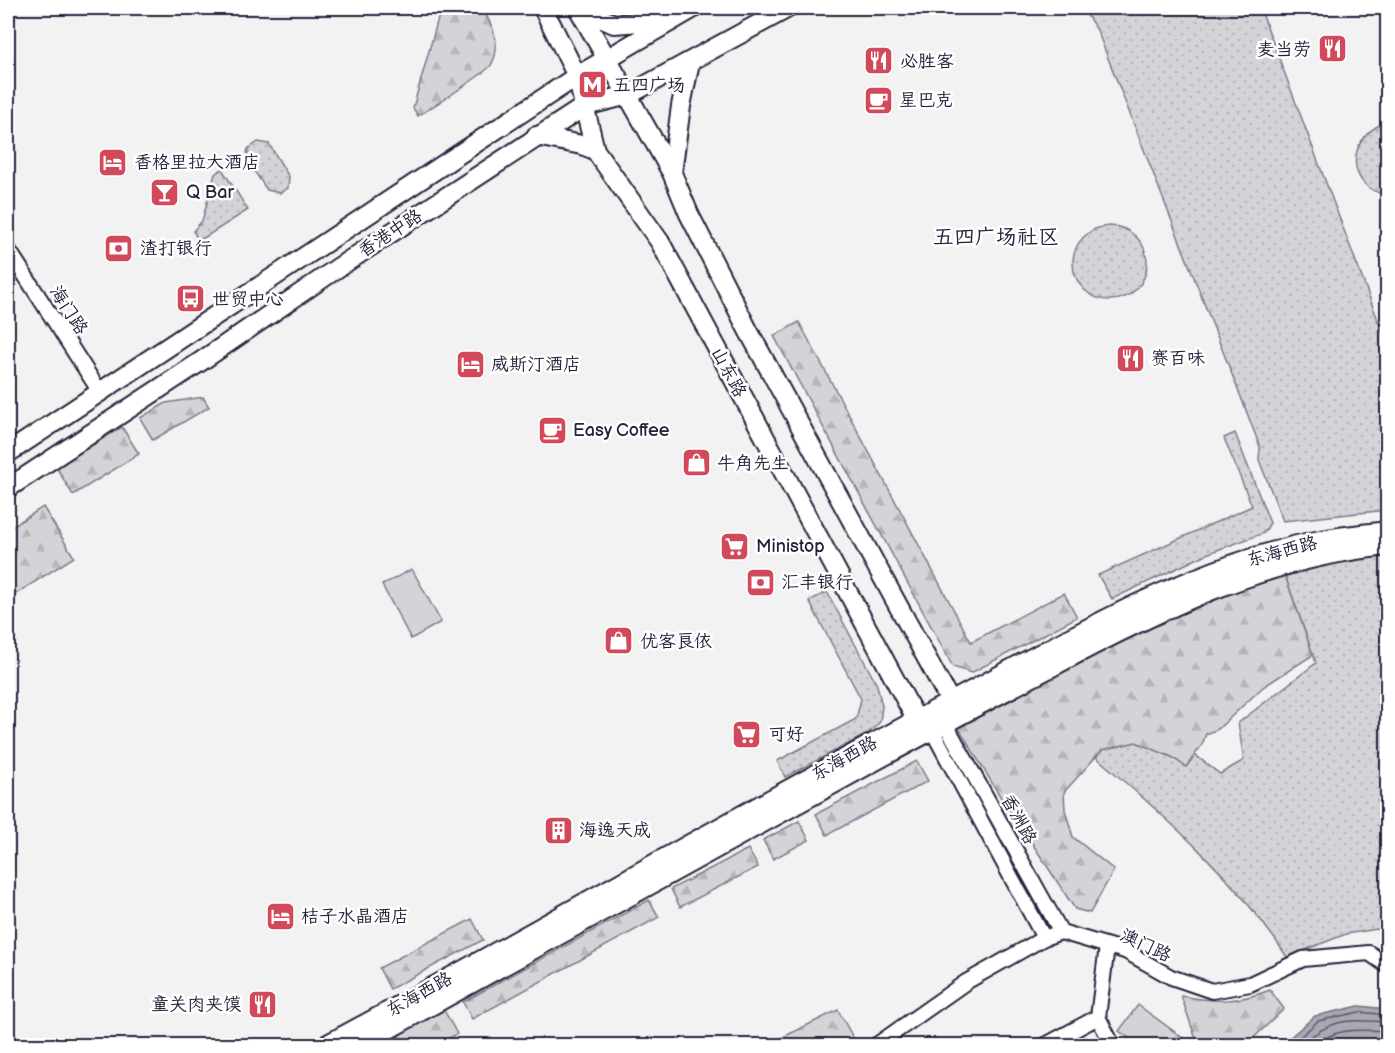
<svg xmlns="http://www.w3.org/2000/svg" width="1395" height="1053" viewBox="0 0 1395 1053" font-family="'Balsamiq Sans','LXGW WenKai TC',sans-serif">
<style>
.grass{fill:url(#grass-dots);stroke:#7a7a8a;stroke-width:1.5}
.forest{fill:url(#forest-firs);stroke:#7a7a8a;stroke-width:1.5}
.pitch{fill:#d3d3d8;stroke:#7a7a8a;stroke-width:1.5}
.water{fill:#a8a8b2;stroke:#727282;stroke-width:1.5}
.lines{fill:none;stroke-linecap:round;stroke-linejoin:round}
.shore{stroke:#58586b;stroke-width:1.5}
.minor-casing{stroke:#22223b;stroke-width:18}
.major-casing{stroke:#22223b;stroke-width:22}
.minor{stroke:#fff;stroke-width:14}
.major{stroke:#fff;stroke-width:18}
.labels{text-anchor:middle;stroke-width:5;stroke-linejoin:round;paint-order:stroke}
.poi-label{font-size:18px;fill:#22223b;stroke:#fff;text-anchor:start}
.street-label{font-size:18px;fill:#22223b;stroke:#fff}
.quarter-label{font-size:21px;fill:#22223b;stroke:#fff}
</style>
<defs>
<pattern id="grass-dots" width="8" height="8" patternUnits="userSpaceOnUse" patternTransform="scale(1.5)"><rect width="8" height="8" fill="#d3d3d8"/><path d="M2 2h.1M6 6h.1" fill="none" stroke="#b5b5ba" stroke-width="1.8" stroke-linecap="round"/></pattern>
<pattern id="forest-firs" width="22" height="20" patternUnits="userSpaceOnUse" patternTransform="scale(1.5)"><rect width="22" height="20" fill="#d3d3d8"/><path d="M5 1l3.5 6h-7zM16 11l3.5 6h-7z" fill="#b5b5ba"/></pattern>
</defs>
<rect width="100%" height="100%" fill="#f2f2f3"/>
<filter id="ink" filterUnits="userSpaceOnUse"><feTurbulence type="fractalNoise" baseFrequency=".0167" numOctaves="2"/><feDisplacementMap in="SourceGraphic" scale="12" xChannelSelector="R" yChannelSelector="G"/><feConvolveMatrix kernelMatrix="1 2 1 2 8 2 1 2 1" color-interpolation-filters="sRGB"/></filter>
<g filter="url(#ink)">
<path class="grass" d="M1082,8h178l127,336v166l-104,11 -24,-61 1,-13 -16,-42 -147,-375z
M1384,123h3v72c-41,-7 -42,-56 -3,-72z
M258,142l11,2 20,33 -1,11 -8,5 -13,-3 -21,-31 2,-10z
M222,169l26,41 -49,31 -6,-10 9,-10 13,-47z
M1073 263a37 37 0 1 1 74 0a37 37 0 1 1-74 0Z
M1235,433l35,90 -6,10 -55,20 -97,46 -14,-24 154,-69 -28,-68z
M1387,554v391l-10,-16 -31,5 -59,23c-52,-80 -120,-139 -191,-200l6,-7 34,-8 36,15 14,10 9,-12 25,19 24,-14 -6,-37 78,-60 -33,-93z
M827,592l50,93 5,21 -2,16 -13,12 -82,43 -8,-16 79,-42 5,-20 -52,-98z"/>
<path class="forest" d="M441,8h41c10,17 21,37 9,57 -4,8 -61,43 -73,51l-5,-8z
M799,322l172,320 93,-49 13,24 -106,56 -18,-6 -179,-331z
M203,397l6,10 -56,33 -13,-22 26,-15z
M122,427l17,27 -66,41 -17,-28z
M43,507l31,50 -66,42v-70z
M1283,570l30,85 -50,32 -45,42 -12,5 -4,11 -16,22 -14,-10 -36,-15 -34,8 -38,42 1,18 8,27 41,33 -24,43 -15,-4 -60,-92 -9,-11 -49,-81 161,-88z
M917,761l11,20 -101,54 -11,-21z
M799,821l10,19 -36,19 -10,-19z
M748,849l10,18 -78,40 -9,-18z
M649,900l10,17 -187,102 -9,-17z
M472,919l11,21 -93,49 -11,-21z
M1270,990l14,19 -38,36h-48l-17,-49c34,6 56,7 89,-6z
M444,1010l13,24 -22,11h-45l14,-14z
M838,1010l19,35h-90z"/>
<path class="pitch" d="M412,569l29,53 -30,17 -29,-54z
M1138,1005l52,38 -2,2h-49l-20,-14z"/>
<path class="water" d="M1359,1006l28,3v36h-106l34,-29z"/>
<g class="lines">
<path class="shore" d="M1290,1046l28,-25 41,-9 29,3
M1300,1046c31,-29 48,-26 88,-24
M1314,1046c24,-20 45,-16 74,-15"/>
<defs>
<path id="minor" d="M8,249l92,143
M945,723l116,209
M932,730l112,208
M1098,1017l15,29
M875,1046l91,-64 78,-44 17,-6 64,19 46,26 41,14 38,-7 53,-25 66,-6 19,13
M1044,1046l54,-29 9,-71"/>
<path id="major" d="M543,8l34,68 18,74 65,92 256,477 9,7
M578,8l94,165 17,41 59,116 202,371 -2,12
M578,8l36,16 53,-4
M536,136l46,9 13,5
M672,173l9,-67 9,-44
M8,453l569,-377 117,-68
M8,488l192,-126 139,-95 246,-161 43,-11 160,-87
M324,1046c211,-113 417,-234 628,-345 107,-57 212,-120 330,-152 34,-10 70,-14 106,-18
M358,1046c169,-93 338,-186 506,-279 61,-33 122,-66 184,-98 109,-58 215,-111 340,-123"/>
</defs>
<use href="#minor" class="minor-casing"/>
<use href="#major" class="major-casing"/>
<use href="#minor" class="minor"/>
<use href="#major" class="major"/>
</g>
</g>
<defs>
<symbol id="restaurant-square" viewBox="-11 -11 22 22"><rect x="-9" y="-9" width="18" height="18" rx="4" fill="#d1495b" stroke="#fff"/><path d="M-5-6h1v4h1v-4h1v4h1v-4h1v5L-1.5 .5V6h-2V.5L-5-1ZM5-6V6H3V1.5H1.5Q1.5-4 5-6Z" fill="#fff"/></symbol>
<symbol id="metro-square" viewBox="-11 -11 22 22"><rect x="-9" y="-9" width="18" height="18" rx="4" fill="#d1495b" stroke="#fff"/><path d="M-5.5 5V-5H-3L0 0L3-5H5.5V5H3V-.5L0 4L-3-.5V5Z" fill="#fff"/></symbol>
<symbol id="cafe-square" viewBox="-11 -11 22 22"><rect x="-9" y="-9" width="18" height="18" rx="4" fill="#d1495b" stroke="#fff"/><path d="M-5.5-4.5H6V0H3Q3 3.5 0 3.5H-2.5Q-5.5 3.5-5.5 0ZM3-3.2v2h1.7v-2ZM-6 4.5H4V6H-6Z" fill="#fff"/></symbol>
<symbol id="hotel-square" viewBox="-11 -11 22 22"><rect x="-9" y="-9" width="18" height="18" rx="4" fill="#d1495b" stroke="#fff"/><path d="M-6-4.5h1.5V1H6V5H4.5V3h-9V5H-6ZM-4 0a1.8 1.8 0 1 1 3.6 0ZM.5 0V-2.5h3Q6-2.5 6 0Z" fill="#fff"/></symbol>
<symbol id="bar-square" viewBox="-11 -11 22 22"><rect x="-9" y="-9" width="18" height="18" rx="4" fill="#d1495b" stroke="#fff"/><path d="M-6-5H6L.8 .8V4.5H3.5V6h-7V4.5H-.8V.8Z" fill="#fff"/></symbol>
<symbol id="bank-square" viewBox="-11 -11 22 22"><rect x="-9" y="-9" width="18" height="18" rx="4" fill="#d1495b" stroke="#fff"/><path d="M-6-4H6V4H-6ZM0-2.3a2.3 2.3 0 1 0 0 4.6a2.3 2.3 0 1 0 0-4.6Z" fill="#fff"/></symbol>
<symbol id="bus-square" viewBox="-11 -11 22 22"><rect x="-9" y="-9" width="18" height="18" rx="4" fill="#d1495b" stroke="#fff"/><path d="M-5-6H5V4H4V6H2V4H-2V6H-4V4H-5ZM-3.5-4V0h7V-4ZM-3.5 1.2v1.5H-2V1.2ZM2 1.2v1.5H3.5V1.2Z" fill="#fff"/></symbol>
<symbol id="shop-square" viewBox="-11 -11 22 22"><rect x="-9" y="-9" width="18" height="18" rx="4" fill="#d1495b" stroke="#fff"/><path d="M-5-2.5h2.3a2.7 3.5 0 0 1 5.4 0H5L5.5 6h-11ZM-1.5-2.5h3a1.5 2.3 0 0 0-3 0Z" fill="#fff"/></symbol>
<symbol id="supermarket-square" viewBox="-11 -11 22 22"><rect x="-9" y="-9" width="18" height="18" rx="4" fill="#d1495b" stroke="#fff"/><path d="M-6-5.5h2.5l.6 2H6L4.5 2H-2.5L-4.4-4H-6ZM-1.5 3.2a1.3 1.3 0 1 0 .1 0ZM3 3.2a1.3 1.3 0 1 0 .1 0Z" fill="#fff"/></symbol>
<symbol id="building-square" viewBox="-11 -11 22 22"><rect x="-9" y="-9" width="18" height="18" rx="4" fill="#d1495b" stroke="#fff"/><path d="M-4-6H4V6H1V3H-1V6H-4ZM-2.5-4.3h1.7v1.8h-1.7ZM.8-4.3h1.7v1.8H.8ZM-2.5-1h1.7V.8h-1.7ZM.8-1h1.7V.8H.8Z" fill="#fff"/></symbol>
</defs>
<g fill-rule="evenodd">
<use href="#restaurant-square" x="1316" y="32" width="33" height="33"/>
<use href="#restaurant-square" x="862" y="44" width="33" height="33"/>
<use href="#metro-square" x="576" y="68" width="33" height="33"/>
<use href="#cafe-square" x="862" y="84" width="33" height="33"/>
<use href="#hotel-square" x="96" y="146" width="33" height="33"/>
<use href="#bar-square" x="148" y="176" width="33" height="33"/>
<use href="#bank-square" x="102" y="232" width="33" height="33"/>
<use href="#bus-square" x="174" y="282" width="33" height="33"/>
<use href="#restaurant-square" x="1114" y="342" width="33" height="33"/>
<use href="#hotel-square" x="454" y="348" width="33" height="33"/>
<use href="#cafe-square" x="536" y="414" width="33" height="33"/>
<use href="#shop-square" x="680" y="446" width="33" height="33"/>
<use href="#supermarket-square" x="718" y="530" width="33" height="33"/>
<use href="#bank-square" x="744" y="566" width="33" height="33"/>
<use href="#shop-square" x="602" y="624" width="33" height="33"/>
<use href="#supermarket-square" x="730" y="718" width="33" height="33"/>
<use href="#building-square" x="542" y="814" width="33" height="33"/>
<use href="#hotel-square" x="264" y="900" width="33" height="33"/>
<use href="#restaurant-square" x="246" y="988" width="33" height="33"/>
</g>
<g class="labels">
<g class="poi-label">
<text x="1311" y="55" text-anchor="end">麦当劳</text>
<text x="900" y="67">必胜客</text>
<text x="613" y="91">五四广场</text>
<text x="899" y="106">星巴克</text>
<text x="134" y="168">香格里拉大酒店</text>
<text x="186" y="198">Q Bar</text>
<text x="140" y="254">渣打银行</text>
<text x="212" y="305">世贸中心</text>
<text x="1151" y="364">赛百味</text>
<text x="491" y="370">威斯汀酒店</text>
<text x="573" y="436">Easy Coffee</text>
<text x="717" y="469">牛角先生</text>
<text x="756" y="552">Ministop</text>
<text x="781" y="588">汇丰银行</text>
<text x="640" y="647">优客良依</text>
<text x="768" y="740">可好</text>
<text x="579" y="836">海逸天成</text>
<text x="301" y="922">桔子水晶酒店</text>
<text x="241" y="1010" text-anchor="end">童关肉夹馍</text>
</g>
<g class="street-label">
<text transform="translate(390 233) rotate(-33)" y="6">香港中路</text>
<text transform="translate(69 310) rotate(57)" y="6">海门路</text>
<text transform="translate(729 372) rotate(62)" y="6">山东路</text>
<text transform="translate(1282 551) rotate(-15)" y="6">东海西路</text>
<text transform="translate(844 758) rotate(-29)" y="6">东海西路</text>
<text transform="translate(1019 819) rotate(61)" y="6">香洲路</text>
<text transform="translate(1146 945) rotate(25)" y="6">澳门路</text>
<text transform="translate(419 994) rotate(-29)" y="6">东海西路</text>
</g>
<g class="quarter-label">
<text x="996" y="244">五四广场社区</text>
</g>
</g>
<rect width="1395" height="1053" fill="none" stroke="#fff" stroke-width="30"/>
<rect x="15" y="15" width="1365" height="1023" fill="none" stroke="#22223b" stroke-width="2" filter="url(#ink)"/>
</svg>
